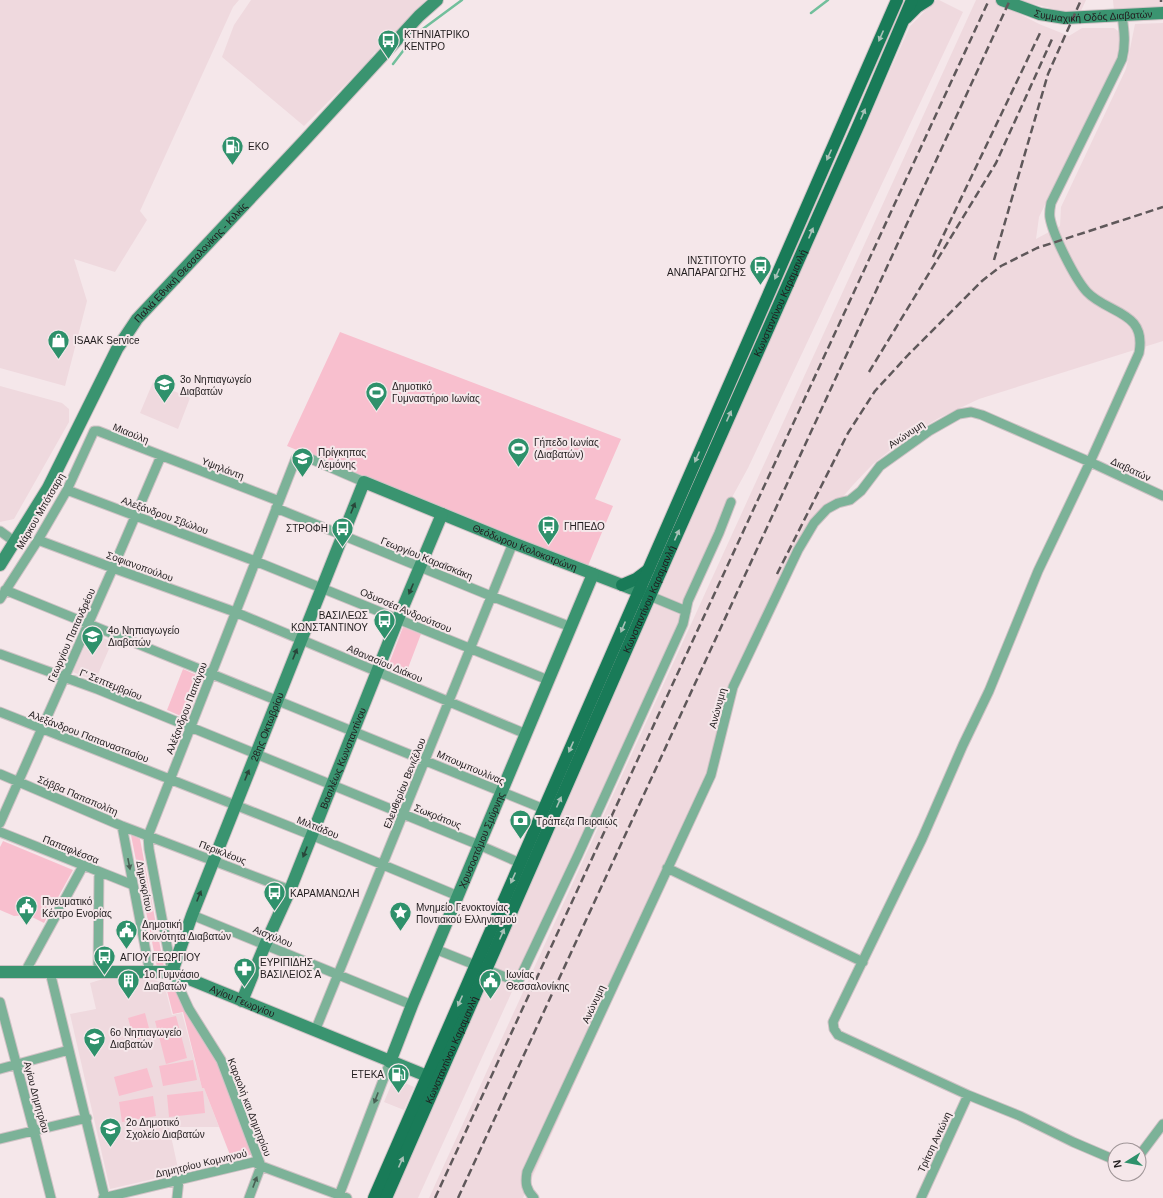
<svg xmlns="http://www.w3.org/2000/svg" width="1163" height="1198" viewBox="0 0 1163 1198" font-family="Arial,sans-serif">
<style>
.built{fill:#efd9de}
.green{fill:#f8bfce}
.lines{fill:none;stroke-linecap:round;stroke-linejoin:round}
.stream{stroke:#72bf9c;stroke-width:2.5}
.street-casing{stroke:#cfc2c5;stroke-width:11}
.secondary-casing{stroke:#cfc2c5;stroke-width:14}
.primary-casing{stroke:#cfc2c5;stroke-width:14}
.street{stroke:#7cb298;stroke-width:9}
.secondary{stroke:#3a9470;stroke-width:12}
.primary{stroke:#197b58;stroke-width:12}
.rail{stroke:#5f585a;stroke-width:2.5;stroke-dasharray:8 4;stroke-linecap:butt}
.oneway{fill:#a8c1b7}
.oneway2{fill:#29463a}
.oneway3{fill:#496054}
.labels{text-anchor:middle;stroke-width:4;stroke-linejoin:round;paint-order:stroke}
.street-label{font-size:10px;fill:#201c1d;stroke:#f5e7ea}
.poi-label{font-size:10px;fill:#201c1d;stroke:#f5e7ea;text-anchor:start}
</style>
<rect width="100%" height="100%" fill="#f5e7ea"/>
<path class="built" d="M0,0h239l-6,7 -93,204 7,9 -32,52 -41,-13 13,42 -22,85 -65,-18z
M251,0h175l-50,53 -1,-1 -4,5 1,1 -68,68 -82,-69 12,-32z
M936,0h3l24,12 -215,456 -18,33 -46,116 -144,313 -122,268h-27l262,-599 257,-573z
M976,0h38l-4,9 29,15 30,12 13,-8h32l4,3 3,12 -2,11 -80,163 -3,22 24,-13 1,-19 65,-138 9,-45 28,-1v318l-184,58 -40,19 -24,14 -22,16 -20,16 -20,21 -36,42 -33,53 -53,109 -18,85 -190,424h-94z
M1017,0h69l-7,15z
M1113,0h50v8l-49,3z
M153,382l37,16 -12,31 -38,-16z
M0,386l62,17 7,6v13l-55,97 -14,3z
M91,632l21,10 -17,39 -22,-9z
M106,978h42l16,5 8,32 10,-2 20,75h2l15,39h-50l10,46 -69,16 -40,-175 26,-5 -6,-26z
M394,1078l20,9 -10,23 -20,-8z"/>
<path class="green" d="M340,332l281,107 -26,60 18,7 -26,62 -171,-70 -129,-52z
M403,627l18,7 -16,42 -18,-7z
M183,669l16,7 -16,41 -16,-7z
M131,835l9,4 24,128h-7z
M3,841l70,29 -29,53 -16,-8 -14,1 -14,-6v-63z
M165,983l8,1 45,77 36,93 -22,6 -28,-72h-2l-19,-76 -10,2z
M145,1013l6,23 -17,4 -6,-22z
M176,1016l11,42 -21,6 -11,-43z
M193,1060l4,20 -34,6 -4,-20z
M147,1068l6,19 -34,9 -5,-19z
M203,1091l2,22 -36,4 -2,-22z
M153,1096l3,20 -34,6 -3,-20z"/>
<g class="lines">
<path class="stream" d="M811,13l17,-13
M393,64l23,-30 46,-34"/>
<defs>
<path id="street" d="M67,490l188,71 293,119
M276,508l215,88 80,31
M0,531l15,11
M38,540l75,28 122,44 291,122
M5,590c179,74 359,146 539,219
M650,596l36,15
M0,599l38,-59 29,-50 27,-59h4l181,70
M0,654l97,35 382,156 41,18
M0,712l311,123 147,61
M0,774l122,52 168,64
M0,823l113,-255 48,-112
M122,826l28,147
M0,832l133,53
M667,868l196,94
M192,915l220,90
M435,949l83,33 60,-127 105,-231 5,-23 31,-68 12,-31
M25,972l58,-106
M50,972l55,226
M98,973l1,-101
M0,1002l34,129 17,67
M315,1031l198,-488
M0,1069l69,-19
M0,1139l87,-21
M1139,1156l24,-32
M1115,1160l-42,-18 -53,-26 -52,-21 -130,-60 -4,-6 -1,-7 89,-183 41,-94 26,-54 49,-120 52,-109 49,-109c8,-42 -31,-39 -52,-61 -12,-13 -34,-57 -37,-74 -1,-5 0,-10 1,-15l71,-144c4,-15 2,-29 0,-44
M261,1166l-40,-106 -32,-51 -17,-37 -23,-123 -1,-13 148,-378 4,-1 11,2 53,23
M103,1198l151,-36 7,4 86,32
M177,1198l2,-19
M249,1198l12,-32
M338,1198l52,-136
M534,1198c-8,-8 -9,-15 -7,-26l184,-397 22,-88 65,-137 16,-27 13,-14 11,-6 12,-3 11,-9 19,-25 49,-35 30,-17 12,-2 11,3 108,47 73,34
M921,1198l47,-103"/>
<g id="secondary">
<path id="s1" d="M1002,0l38,14 25,4 98,-5"/>
<path id="s2" d="M0,565l48,-77 69,-139 20,-30 167,-178 115,-125 18,-16"/>
<path id="s3" d="M0,972h172l255,104"/>
<path id="s4" d="M172,972l20,-57 172,-433 149,61 135,52"/>
<path id="s5" d="M242,1001l23,-56 25,-55 108,-271 44,-105"/>
<path id="s6" d="M390,1062l22,-57 181,-431"/>
</g>
<g id="primary">
<path d="M906,18l11,-11 11,-7"/>
<path d="M622,585l14,-6 12,-9"/>
<path d="M374,1198l523,-1198"/>
<path id="s7" d="M386,1198l285,-650 188,-424 53,-124"/>
</g>
</defs>
<use href="#street" class="street-casing"/>
<use href="#secondary" class="secondary-casing"/>
<use href="#primary" class="primary-casing"/>
<use href="#street" class="street"/>
<use href="#secondary" class="secondary"/>
<use href="#primary" class="primary"/>
<path class="rail" d="M1161,0v2
M933,257l108,-226
M994,260l54,-186 33,-74
M869,372l127,-209 57,-126
M777,574l71,-141 27,-42 34,-37 73,-73 19,-15 36,-18 126,-41
M435,1198l554,-1198
M458,1198l552,-1198"/>
</g>
<defs><path id="oneway-solid" d="M-6-.8H1V-3.2L6.5 0L1 3.2V.8H-6Z"/></defs>
<g class="oneway">
<use href="#oneway-solid" transform="translate(881 36) rotate(114)"/>
<use href="#oneway-solid" transform="translate(863 114) rotate(-67)"/>
<use href="#oneway-solid" transform="translate(829 155) rotate(114)"/>
<use href="#oneway-solid" transform="translate(811 233) rotate(-67)"/>
<use href="#oneway-solid" transform="translate(777 274) rotate(114)"/>
<use href="#oneway-solid" transform="translate(729 416) rotate(-66)"/>
<use href="#oneway-solid" transform="translate(697 457) rotate(114)"/>
<use href="#oneway-solid" transform="translate(677 535) rotate(-66)"/>
<use href="#oneway-solid" transform="translate(623 627) rotate(113)"/>
<use href="#oneway-solid" transform="translate(571 747) rotate(114)"/>
<use href="#oneway-solid" transform="translate(559 802) rotate(-66)"/>
<use href="#oneway-solid" transform="translate(513 878) rotate(114)"/>
<use href="#oneway-solid" transform="translate(502 934) rotate(-66)"/>
<use href="#oneway-solid" transform="translate(460 1001) rotate(114)"/>
<use href="#oneway-solid" transform="translate(401 1162) rotate(-66)"/>
</g>
<g class="oneway2">
<use href="#oneway-solid" transform="translate(353 508) rotate(-68)"/>
<use href="#oneway-solid" transform="translate(411 589) rotate(113)"/>
<use href="#oneway-solid" transform="translate(295 654) rotate(-68)"/>
<use href="#oneway-solid" transform="translate(247 775) rotate(-68)"/>
<use href="#oneway-solid" transform="translate(305 852) rotate(112)"/>
<use href="#oneway-solid" transform="translate(199 896) rotate(-68)"/>
</g>
<g class="oneway3">
<use href="#oneway-solid" transform="translate(129 864) rotate(79)"/>
<use href="#oneway-solid" transform="translate(376 1098) rotate(111)"/>
<use href="#oneway-solid" transform="translate(255 1182) rotate(-69)"/>
</g>
<defs>
<symbol id="bus-pin" viewBox="-11 -11 22 30"><path d="M0 17L-7.5 6A9.5 9.5 0 1 1 7.5 6Z" fill="#2e916b" stroke="#f5e7ea"/><path d="M-5-6H5V4H4V6H2V4H-2V6H-4V4H-5ZM-3.5-4V0h7V-4ZM-3.5 1.2v1.5H-2V1.2ZM2 1.2v1.5H3.5V1.2Z" fill="#fff"/></symbol>
<symbol id="fuel-pin" viewBox="-11 -11 22 30"><path d="M0 17L-7.5 6A9.5 9.5 0 1 1 7.5 6Z" fill="#2e916b" stroke="#f5e7ea"/><path d="M-5.5-6h7V0h2V4h1.3V-2.5L3-4.5l.8-.8L6-3V5H2.5V1h-1V6h-7ZM-4.2-4.7v3.2H.2V-4.7Z" fill="#fff"/></symbol>
<symbol id="shop-pin" viewBox="-11 -11 22 30"><path d="M0 17L-7.5 6A9.5 9.5 0 1 1 7.5 6Z" fill="#2e916b" stroke="#f5e7ea"/><path d="M-5-2.5h2.3a2.7 3.5 0 0 1 5.4 0H5L5.5 6h-11ZM-1.5-2.5h3a1.5 2.3 0 0 0-3 0Z" fill="#fff"/></symbol>
<symbol id="school-pin" viewBox="-11 -11 22 30"><path d="M0 17L-7.5 6A9.5 9.5 0 1 1 7.5 6Z" fill="#2e916b" stroke="#f5e7ea"/><path d="M0-5L7-2L0 1L-7-2ZM-4 1L0 2.5L4 1V4Q0 6-4 4Z" fill="#fff"/></symbol>
<symbol id="stadium-pin" viewBox="-11 -11 22 30"><path d="M0 17L-7.5 6A9.5 9.5 0 1 1 7.5 6Z" fill="#2e916b" stroke="#f5e7ea"/><path d="M0-5a6.5 5 0 1 0 0 10a6.5 5 0 1 0 0-10ZM-3.5-1.8h7v3.6h-7Z" fill="#fff"/></symbol>
<symbol id="bank-pin" viewBox="-11 -11 22 30"><path d="M0 17L-7.5 6A9.5 9.5 0 1 1 7.5 6Z" fill="#2e916b" stroke="#f5e7ea"/><path d="M-6-4H6V4H-6ZM0-2.3a2.3 2.3 0 1 0 0 4.6a2.3 2.3 0 1 0 0-4.6Z" fill="#fff"/></symbol>
<symbol id="civic-pin" viewBox="-11 -11 22 30"><path d="M0 17L-7.5 6A9.5 9.5 0 1 1 7.5 6Z" fill="#2e916b" stroke="#f5e7ea"/><path d="M-.6-6.5H3V-4.5H.6V-3L4-1V1h2V6H-6V1h2V-1L-.6-3ZM-1.2 2.5V6h2.4V2.5Z" fill="#fff"/></symbol>
<symbol id="sight-pin" viewBox="-11 -11 22 30"><path d="M0 17L-7.5 6A9.5 9.5 0 1 1 7.5 6Z" fill="#2e916b" stroke="#f5e7ea"/><path d="M0-6L1.8-2.2L6-1.7L2.9 1.2L3.7 5.4L0 3.3L-3.7 5.4L-2.9 1.2L-6-1.7L-1.8-2.2Z" fill="#fff"/></symbol>
<symbol id="pharmacy-pin" viewBox="-11 -11 22 30"><path d="M0 17L-7.5 6A9.5 9.5 0 1 1 7.5 6Z" fill="#2e916b" stroke="#f5e7ea"/><path d="M-2-6h4v4h4v4h-4v4h-4v-4h-4v-4h4Z" fill="#fff"/></symbol>
<symbol id="building-pin" viewBox="-11 -11 22 30"><path d="M0 17L-7.5 6A9.5 9.5 0 1 1 7.5 6Z" fill="#2e916b" stroke="#f5e7ea"/><path d="M-4-6H4V6H1V3H-1V6H-4ZM-2.5-4.3h1.7v1.8h-1.7ZM.8-4.3h1.7v1.8H.8ZM-2.5-1h1.7V.8h-1.7ZM.8-1h1.7V.8H.8Z" fill="#fff"/></symbol>
</defs>
<g fill-rule="evenodd">
<use href="#bus-pin" x="376" y="28" width="25" height="34"/>
<use href="#fuel-pin" x="220" y="134" width="25" height="34"/>
<use href="#bus-pin" x="748" y="254" width="25" height="34"/>
<use href="#shop-pin" x="46" y="328" width="25" height="34"/>
<use href="#school-pin" x="152" y="372" width="25" height="34"/>
<use href="#stadium-pin" x="364" y="380" width="25" height="34"/>
<use href="#stadium-pin" x="506" y="436" width="25" height="34"/>
<use href="#school-pin" x="290" y="446" width="25" height="34"/>
<use href="#bus-pin" x="536" y="514" width="25" height="34"/>
<use href="#bus-pin" x="330" y="516" width="25" height="34"/>
<use href="#bus-pin" x="372" y="608" width="25" height="34"/>
<use href="#school-pin" x="80" y="624" width="25" height="34"/>
<use href="#bank-pin" x="508" y="808" width="25" height="34"/>
<use href="#bus-pin" x="262" y="880" width="25" height="34"/>
<use href="#civic-pin" x="14" y="894" width="25" height="34"/>
<use href="#sight-pin" x="388" y="900" width="25" height="34"/>
<use href="#civic-pin" x="114" y="918" width="25" height="34"/>
<use href="#bus-pin" x="92" y="944" width="25" height="34"/>
<use href="#pharmacy-pin" x="232" y="956" width="25" height="34"/>
<use href="#building-pin" x="116" y="968" width="25" height="34"/>
<use href="#civic-pin" x="478" y="968" width="25" height="34"/>
<use href="#school-pin" x="82" y="1026" width="25" height="34"/>
<use href="#fuel-pin" x="386" y="1062" width="25" height="34"/>
<use href="#school-pin" x="98" y="1116" width="25" height="34"/>
</g>
<g class="labels">
<g class="street-label">
<text dy="4" stroke="none"><textPath href="#s1" startOffset="94">Συμμαχική Οδός Διαβατών</textPath></text>
<text dy="4" stroke="none"><textPath href="#s2" startOffset="360">Παλιά Εθνική Θεσσαλονίκης - Κιλκίς</textPath></text>
<text dy="4" stroke="none"><textPath href="#s7" startOffset="978">Κωνσταντίνου Καραμανλή</textPath></text>
<text transform="translate(131 433) rotate(22)" y="4">Μιαούλη</text>
<text transform="translate(906 434) rotate(-34)" y="4">Ανώνυμη</text>
<text transform="translate(223 468) rotate(21)" y="4">Υψηλάντη</text>
<text transform="translate(1131 469) rotate(25)" y="4">Διαβατών</text>
<text transform="translate(40 511) rotate(-60)" y="4">Μάρκου Μπότσαρη</text>
<text transform="translate(165 515) rotate(20)" y="4">Αλεξάνδρου Σβώλου</text>
<text dy="4" stroke="none"><textPath href="#s4" startOffset="700">Θεόδωρου Κολοκοτρώνη</textPath></text>
<text transform="translate(427 558) rotate(22)" y="4">Γεωργίου Καραϊσκάκη</text>
<text transform="translate(140 566) rotate(20)" y="4">Σοφιανοπούλου</text>
<text dy="4" stroke="none"><textPath href="#s7" startOffset="654">Κωνσταντίνου Καραμανλή</textPath></text>
<text transform="translate(406 610) rotate(23)" y="4">Οδυσσέα Ανδρούτσου</text>
<text transform="translate(71 635) rotate(-66)" y="4">Γεωργίου Παπανδρέου</text>
<text transform="translate(385 663) rotate(23)" y="4">Αθανασίου Διάκου</text>
<text transform="translate(111 684) rotate(22)" y="4">Γ' Σεπτεμβρίου</text>
<text transform="translate(186 708) rotate(-69)" y="4">Αλέξανδρου Παπάγου</text>
<text transform="translate(717 708) rotate(-75)" y="4">Ανώνυμη</text>
<text dy="4" stroke="none"><textPath href="#s4" startOffset="263">28ης Οκτωβρίου</textPath></text>
<text transform="translate(89 736) rotate(21)" y="4">Αλεξάνδρου Παπαναστασίου</text>
<text dy="4" stroke="none"><textPath href="#s5" startOffset="263">Βασιλέως Κωνσταντίνου</textPath></text>
<text transform="translate(471 767) rotate(23)" y="4">Μπουμπουλίνας</text>
<text transform="translate(404 783) rotate(-68)" y="4">Ελευθερίου Βενιζέλου</text>
<text transform="translate(78 795) rotate(23)" y="4">Σάββα Παπαπολίτη</text>
<text transform="translate(438 816) rotate(22)" y="4">Σωκράτους</text>
<text transform="translate(318 827) rotate(22)" y="4">Μιλτιάδου</text>
<text dy="4" stroke="none"><textPath href="#s6" startOffset="240">Χρυσοστόμου Σμύρνης</textPath></text>
<text transform="translate(71 849) rotate(22)" y="4">Παπαφλέσσα</text>
<text transform="translate(223 852) rotate(21)" y="4">Περικλέους</text>
<text transform="translate(145 886) rotate(79)" y="4">Δημοκρίτου</text>
<text transform="translate(273 936) rotate(22)" y="4">Αισχύλου</text>
<text dy="4" stroke="none"><textPath href="#s3" startOffset="248">Αγίου Γεωργίου</textPath></text>
<text transform="translate(593 1004) rotate(-65)" y="4">Ανώνυμη</text>
<text dy="4" stroke="none"><textPath href="#s7" startOffset="162">Κωνσταντίνου Καραμανλή</textPath></text>
<text transform="translate(37 1097) rotate(75)" y="4">Αγίου Δημητρίου</text>
<text transform="translate(250 1107) rotate(69)" y="4">Καραολή και Δημητρίου</text>
<text transform="translate(934 1142) rotate(-65)" y="4">Τρίτση Αντώνη</text>
<text transform="translate(201 1163) rotate(-13)" y="4">Δημητρίου Κομνηνού</text>
</g>
<g class="poi-label">
<text x="404" y="38">ΚΤΗΝΙΑΤΡΙΚΟ<tspan x="404" dy="12">ΚΕΝΤΡΟ</tspan></text>
<text x="248" y="150">EKO</text>
<text x="746" y="264" text-anchor="end">ΙΝΣΤΙΤΟΥΤΟ<tspan x="746" dy="12">ΑΝΑΠΑΡΑΓΩΓΗΣ</tspan></text>
<text x="74" y="344">ISAAK Service</text>
<text x="180" y="383">3ο Νηπιαγωγείο<tspan x="180" dy="12">Διαβατών</tspan></text>
<text x="392" y="390">Δημοτικό<tspan x="392" dy="12">Γυμναστήριο Ιωνίας</tspan></text>
<text x="534" y="446">Γήπεδο Ιωνίας<tspan x="534" dy="12">(Διαβατών)</tspan></text>
<text x="318" y="456">Πρίγκηπας<tspan x="318" dy="12">Λεμόνης</tspan></text>
<text x="564" y="530">ΓΗΠΕΔΟ</text>
<text x="328" y="532" text-anchor="end">ΣΤΡΟΦΗ</text>
<text x="368" y="619" text-anchor="end">ΒΑΣΙΛΕΩΣ<tspan x="368" dy="12">ΚΩΝΣΤΑΝΤΙΝΟΥ</tspan></text>
<text x="108" y="634">4ο Νηπιαγωγείο<tspan x="108" dy="12">Διαβατών</tspan></text>
<text x="536" y="825">Τράπεζα Πειραιώς</text>
<text x="290" y="897">ΚΑΡΑΜΑΝΩΛΗ</text>
<text x="42" y="905">Πνευματικό<tspan x="42" dy="12">Κέντρο Ενορίας</tspan></text>
<text x="416" y="911">Μνημείο Γενοκτονίας<tspan x="416" dy="12">Ποντιακού Ελληνισμού</tspan></text>
<text x="142" y="928">Δημοτική<tspan x="142" dy="12">Κοινότητα Διαβατών</tspan></text>
<text x="120" y="961">ΑΓΙΟΥ ΓΕΩΡΓΙΟΥ</text>
<text x="260" y="966">ΕΥΡΙΠΙΔΗΣ<tspan x="260" dy="12">ΒΑΣΙΛΕΙΟΣ Α</tspan></text>
<text x="144" y="978">1ο Γυμνάσιο<tspan x="144" dy="12">Διαβατών</tspan></text>
<text x="506" y="978">Ιωνίας<tspan x="506" dy="12">Θεσσαλονίκης</tspan></text>
<text x="110" y="1036">6ο Νηπιαγωγείο<tspan x="110" dy="12">Διαβατών</tspan></text>
<text x="384" y="1078" text-anchor="end">ΕΤΕΚΑ</text>
<text x="126" y="1126">2ο Δημοτικό<tspan x="126" dy="12">Σχολείο Διαβατών</tspan></text>
</g>
</g>
<g transform="translate(1127 1162) rotate(259)"><circle r="19" fill="#f5e7ea" stroke="#a09698"/>
<path d="M0-3L7 15L0 10L-7 15Z" fill="#2e916b"/>
<text y="-6" font-size="11" font-weight="bold" text-anchor="middle" fill="#201c1d">N</text>
</g>
</svg>
